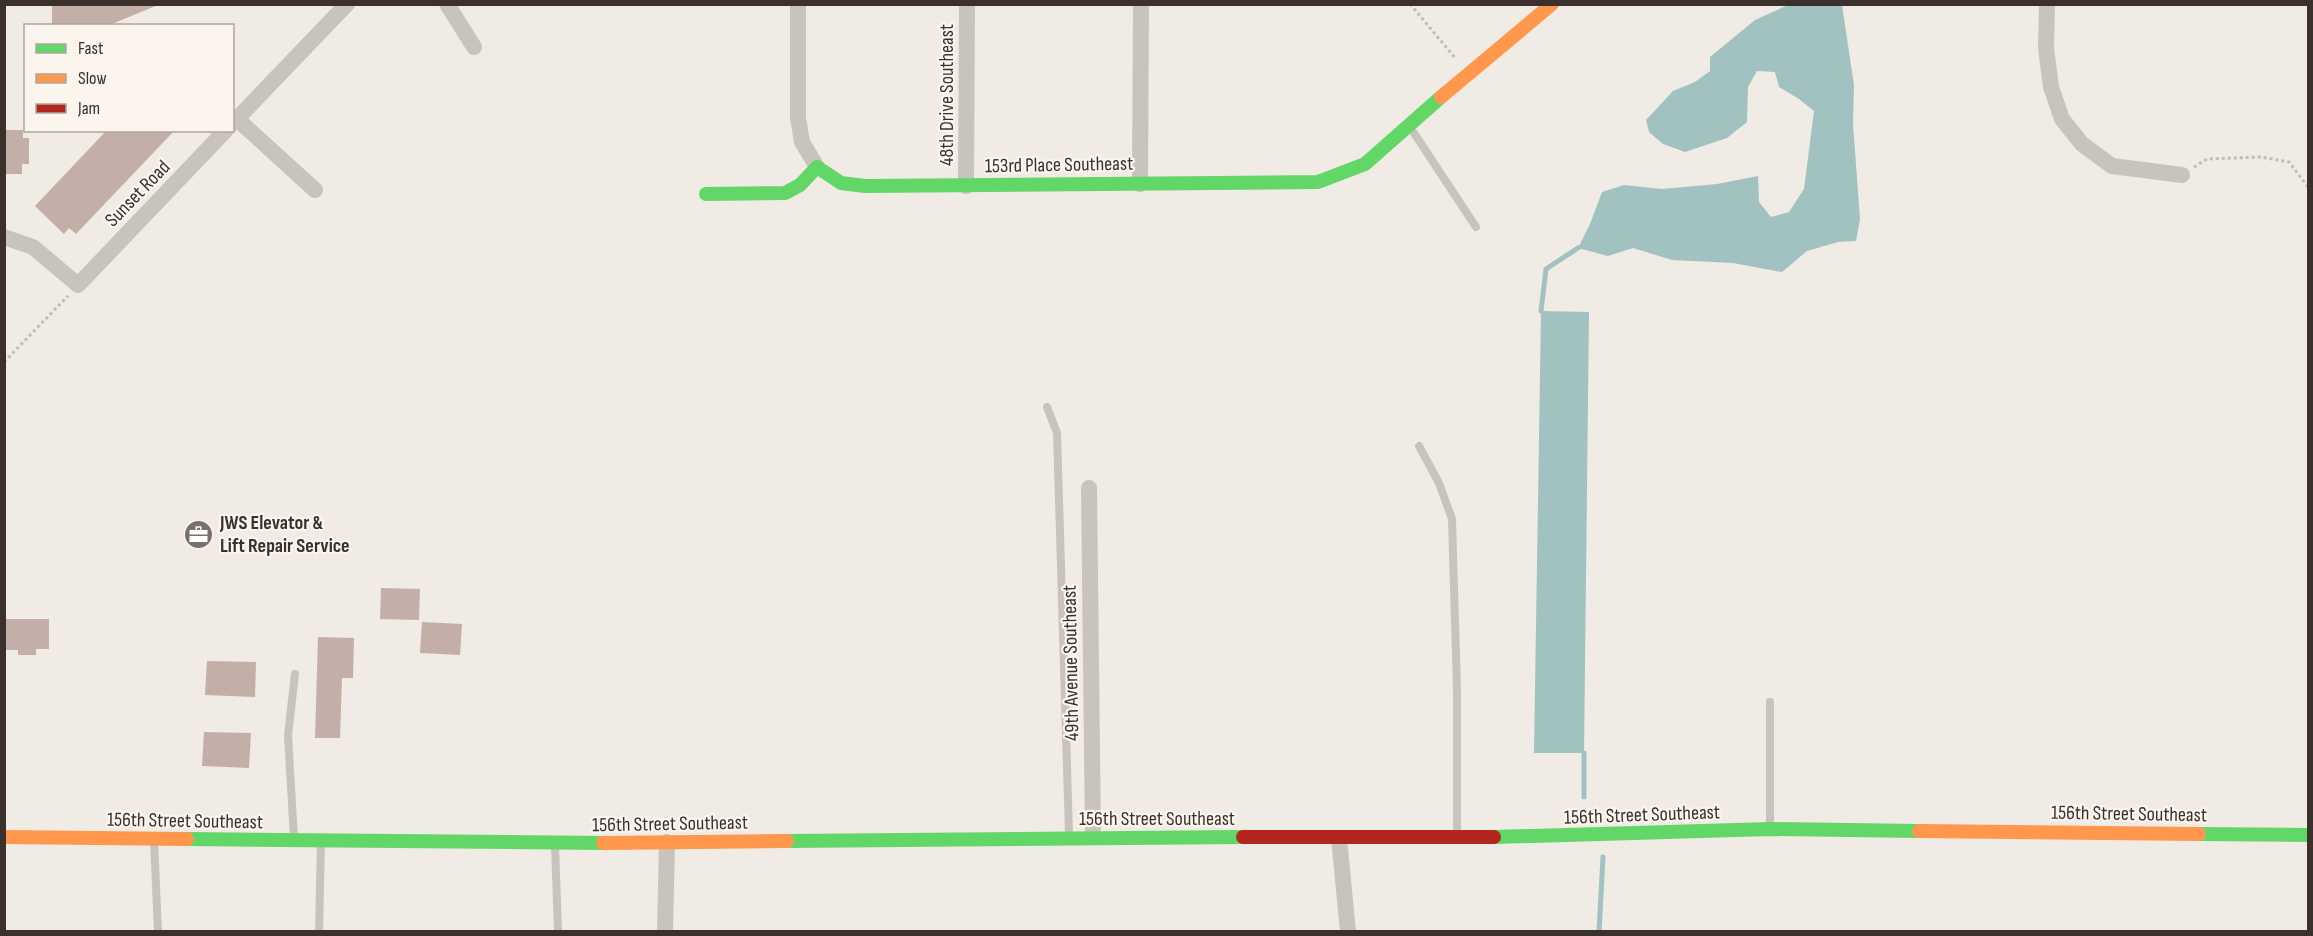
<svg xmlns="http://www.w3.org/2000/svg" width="2313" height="936" viewBox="0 0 2313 936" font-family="'Sofia Sans Condensed',sans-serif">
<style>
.water{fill:#a1c2c1}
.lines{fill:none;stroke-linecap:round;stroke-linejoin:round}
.stream{stroke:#a1c2c1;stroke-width:5}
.building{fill:#c3afa7}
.path{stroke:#c2bbb6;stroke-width:3;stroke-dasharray:3 3;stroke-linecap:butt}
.lane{stroke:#c9c3be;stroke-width:8}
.street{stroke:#c9c3be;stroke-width:16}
.fast{stroke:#63d668;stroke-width:14}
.slow{stroke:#ff974d;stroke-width:14}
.jam{stroke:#b3261e;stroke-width:14}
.labels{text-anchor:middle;stroke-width:4.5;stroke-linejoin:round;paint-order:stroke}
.street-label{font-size:20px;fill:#3b302b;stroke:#fbf5ee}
.poi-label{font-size:20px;font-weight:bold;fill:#3b302b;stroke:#fbf5ee;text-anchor:start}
</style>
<rect width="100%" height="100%" fill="#f0ebe5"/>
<path class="water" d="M1788,5h54l12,80 -1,39 7,95 -4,22 -18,1 -31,9 -25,21 -49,-9 -61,-3 -39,-12 -25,8 -30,-8 12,-24 12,-32 22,-7 38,4 55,-5 41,-8 1,26 12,15 18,-5 15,-23 10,-78 -15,-12 -20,-12 -4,-15 -18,-1 -9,16 -1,35 -20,16 -42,14 -22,-8 -14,-12 -3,-12 27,-29 22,-9 15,-11v-14l45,-37z
M1541,311l48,1 -5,441h-50z"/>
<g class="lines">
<path class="stream" d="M1541,311l5,-42 32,-21
M1584,797v-44
M1599,932l4,-75"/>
</g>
<path class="building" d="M52,4h106v1l-51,21h-55z
M4,130h19v8h6v26h-7v10h-18z
M107,130h68l-99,104 -7,-6 -5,6 -29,-28z
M381,588l39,1 -1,31 -39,-1z
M4,619h45v30h-13v6h-18v-5h-14z
M422,622l40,2 -2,31 -40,-2z
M318,637l36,1 -1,40h-11l-2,60h-25z
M207,661l49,1 -1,35 -50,-2z
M204,732l47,1 -2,35 -47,-2z"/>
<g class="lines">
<path class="path" d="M1410,4l46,55
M2194,167l13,-8 54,-2 28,5 19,25
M4,362l64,-66"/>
<path class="lane" d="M1410,127l66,100
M1047,407l10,26 12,401
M1419,446l20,37 13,36 5,170v146
M1770,702v125
M294,838l-6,-103 7,-61
M154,840l4,92
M555,845l3,87
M319,932l2,-90"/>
<path class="street" d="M447,4l27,43
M798,4v114l4,24 15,25
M2047,4l-1,44 5,39 11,32 20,25 30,22 70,9
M237,119l78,71
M232,124l115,-120
M1140,184l1,-180
M966,186l1,-182
M4,237l29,10 45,38 148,-155
M1089,488l4,349
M1339,838l9,94
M665,932l2,-90"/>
<path class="fast" d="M706,194l79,-1 15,-8 17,-18 24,16 24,3 453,-4 47,-18 76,-67
M2199,834l109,1
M1494,837l276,-8 149,2
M187,839l416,4
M787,841l456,-4"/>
<path class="slow" d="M1441,97l111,-93
M1919,831l280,3
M4,837l183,2
M603,843l184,-2"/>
<path class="jam" d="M1243,837h251"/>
</g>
<defs>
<symbol id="office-disc" viewBox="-11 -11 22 22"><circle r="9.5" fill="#7a716c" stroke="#fbf5ee"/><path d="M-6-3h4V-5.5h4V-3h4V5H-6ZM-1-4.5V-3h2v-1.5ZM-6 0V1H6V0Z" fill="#fff"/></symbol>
</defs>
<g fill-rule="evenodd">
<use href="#office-disc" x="182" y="518" width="33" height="33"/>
</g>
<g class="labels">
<g class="street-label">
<text transform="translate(946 95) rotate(-90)" y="7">48th Drive Southeast</text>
<text transform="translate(1059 164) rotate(-1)" y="7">153rd Place Southeast</text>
<text transform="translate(137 193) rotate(-46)" y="7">Sunset Road</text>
<text transform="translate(1070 663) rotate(-91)" y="7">49th Avenue Southeast</text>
<text transform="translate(2129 813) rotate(1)" y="7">156th Street Southeast</text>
<text transform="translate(1642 814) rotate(-2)" y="7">156th Street Southeast</text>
<text x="1157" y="825">156th Street Southeast</text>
<text transform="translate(185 820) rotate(1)" y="7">156th Street Southeast</text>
<text transform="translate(670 823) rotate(-1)" y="7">156th Street Southeast</text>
</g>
<g class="poi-label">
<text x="220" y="529">JWS Elevator &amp;<tspan x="220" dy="23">Lift Repair Service</tspan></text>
</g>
</g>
<rect width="2313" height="936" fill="none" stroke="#3b302b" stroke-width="12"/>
<rect x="24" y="24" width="210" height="108" fill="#fbf5ee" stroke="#aea6a0" stroke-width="1.5"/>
<rect x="36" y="44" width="30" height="9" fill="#63d668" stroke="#aea6a0" stroke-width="1.5"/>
<text x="78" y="54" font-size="18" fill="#3b302b">Fast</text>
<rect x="36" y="74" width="30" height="9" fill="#ff974d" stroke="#aea6a0" stroke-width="1.5"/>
<text x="78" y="84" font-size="18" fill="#3b302b">Slow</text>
<rect x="36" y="104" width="30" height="9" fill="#b3261e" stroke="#aea6a0" stroke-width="1.5"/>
<text x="78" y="114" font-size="18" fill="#3b302b">Jam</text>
</svg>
